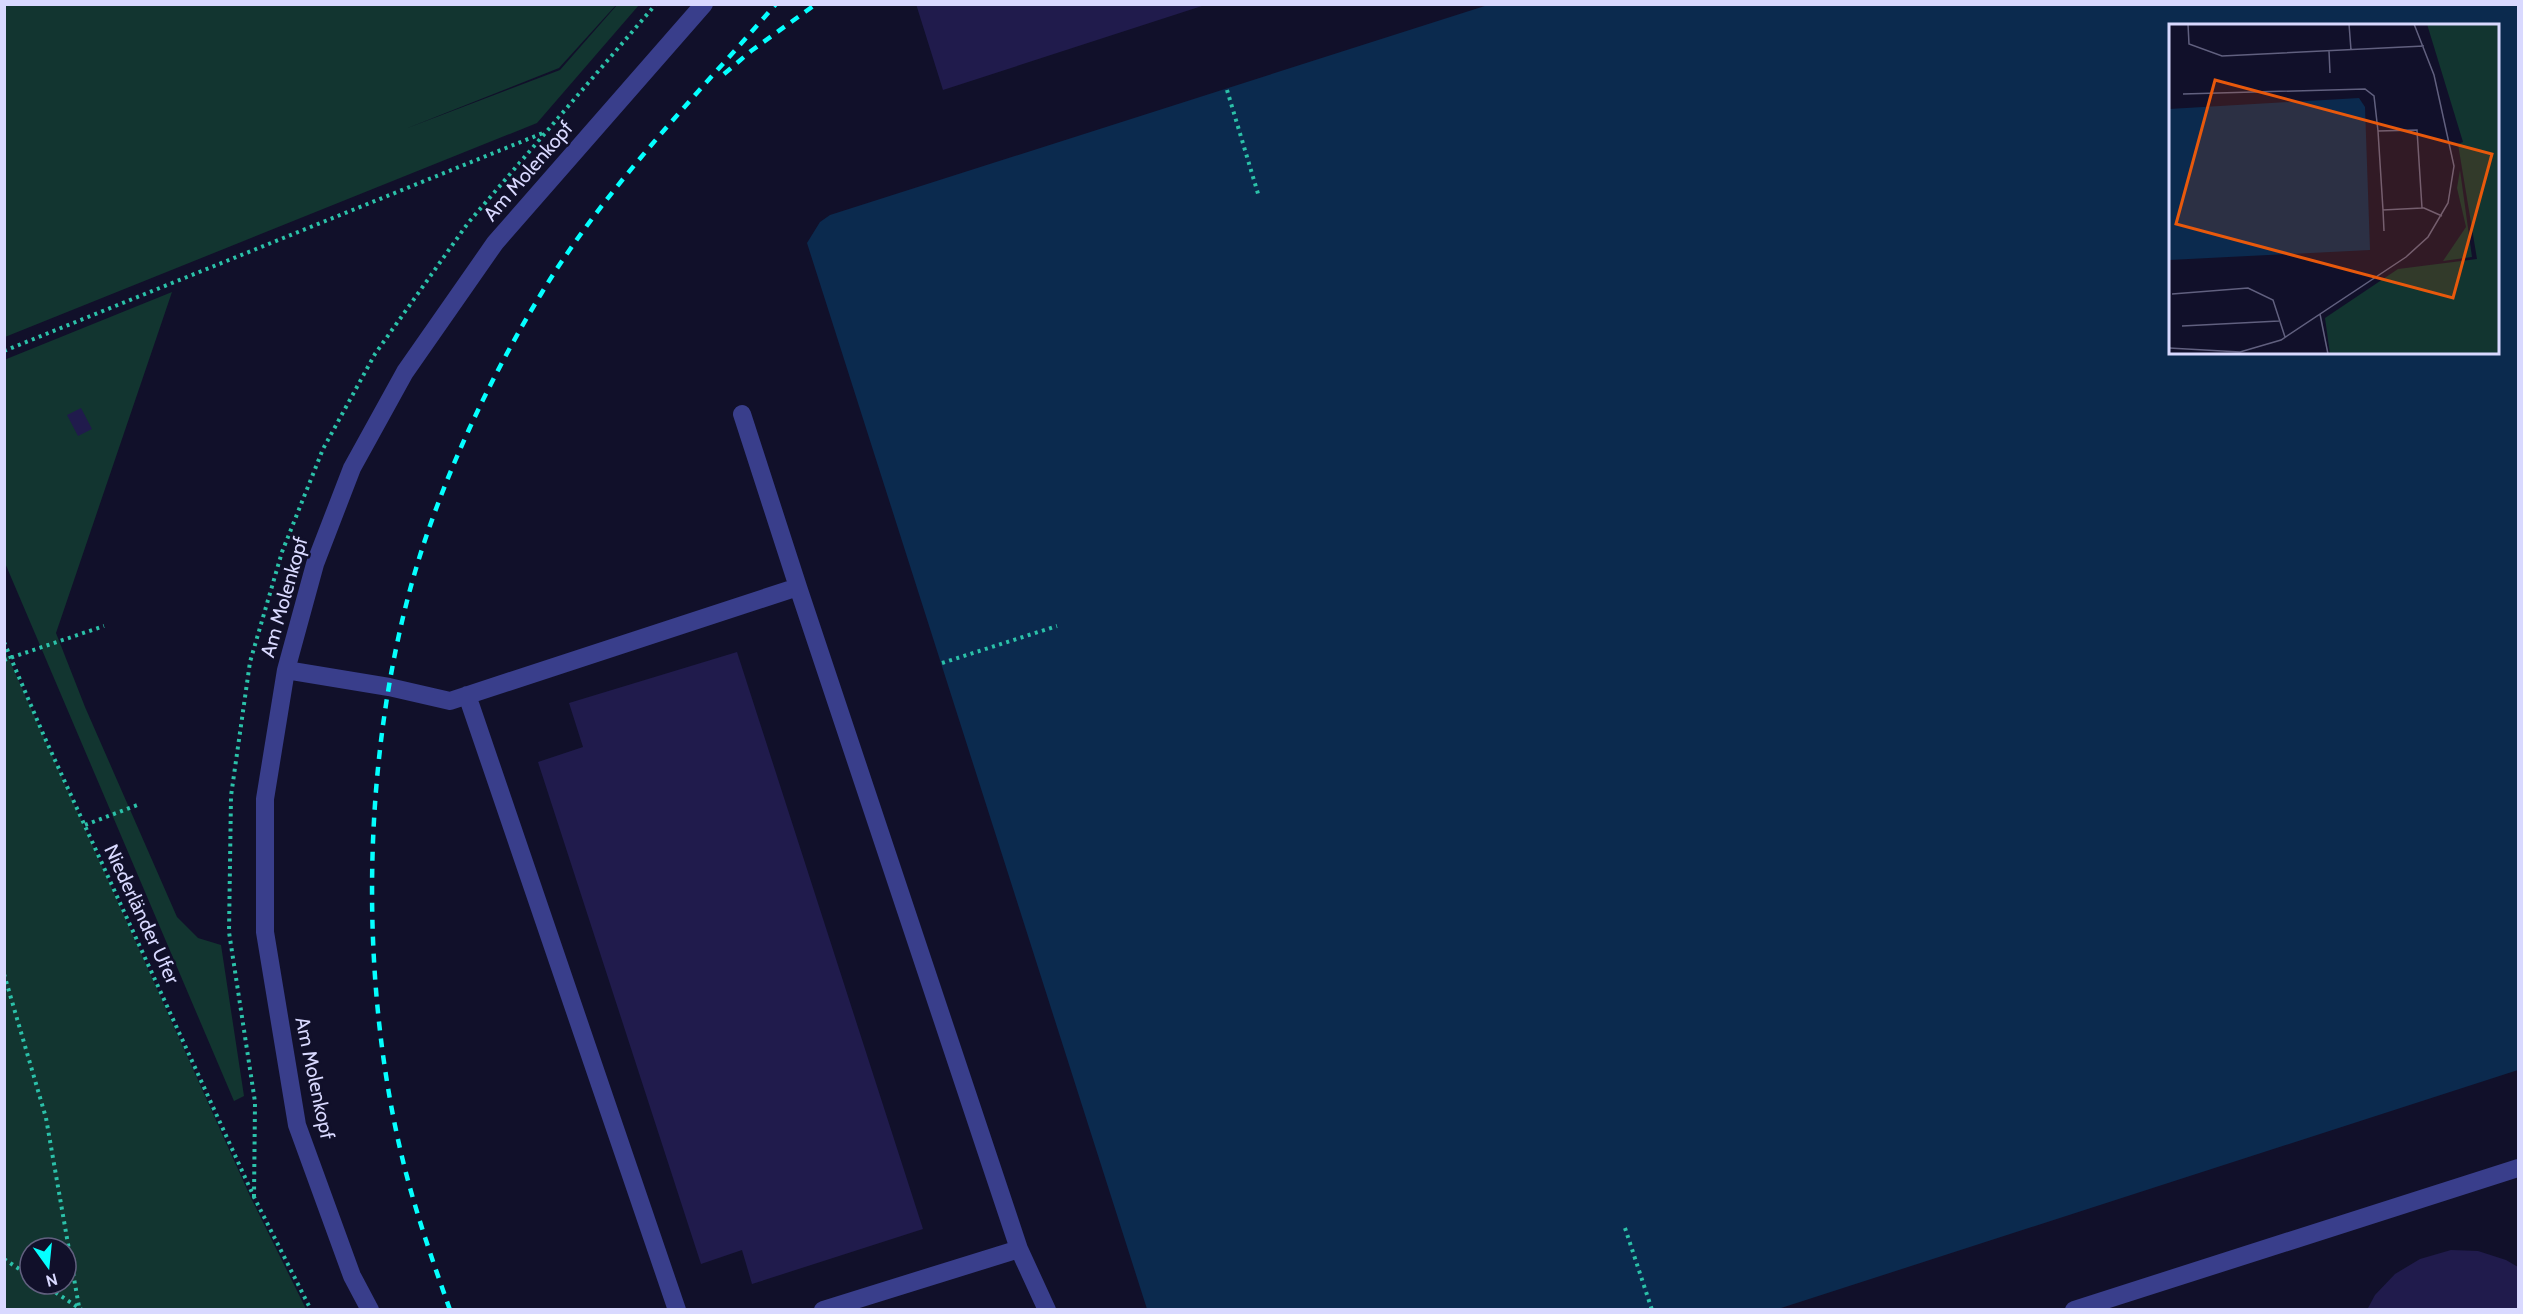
<svg xmlns="http://www.w3.org/2000/svg" width="2523" height="1314" viewBox="0 0 2523 1314" font-family="Cabin,sans-serif">
<style>
.green{fill:#123530;fill-rule:evenodd}
.water{fill:#0b2a4e;fill-rule:evenodd}
.building{fill:#201b4c}
.lines{fill:none;stroke-linecap:round;stroke-linejoin:round}
.path{stroke:#2bc1a9;stroke-width:4;stroke-dasharray:3 4.5;stroke-linecap:butt}
.minor{stroke:#393e8b;stroke-width:18}
.rail{stroke:#05ffff;stroke-width:4.5;stroke-dasharray:9 8;stroke-linecap:butt}
.labels{text-anchor:middle;stroke-width:5;stroke-linejoin:round;paint-order:stroke}
.street-label{font-size:20px;fill:#d9d9ff;stroke:#11102a}
.inset-road{fill:none;stroke:#61607f;stroke-width:1.5}
.view{fill:#e8590c;fill-opacity:0.15;stroke:#e8590c;stroke-width:3}
.inset-edge{fill:none;stroke:#d9d9ff;stroke-width:3}
</style>
<rect width="100%" height="100%" fill="#11102a"/>
<path class="green" d="M4,5h612l-57,63 -154,61 155,-59 57,-65h22l-102,118 -532,214z
M172,292l-116,341 29,74 92,210 21,21 23,7 23,151 -10,5 -229,-538 -1,-203z
M4,648l246,548 56,113h-301zM30,1248h36v36h-36z"/>
<path class="water" d="M1491,4l1027,1v1065l-740,239h-631l-340,-1066 13,-21 10,-7zM2170,26h328v326h-328z"/>
<path class="building" d="M916,4h289v1l-262,85z
M81,408l11,21 -14,7 -11,-21z
M737,652l186,577 -171,55 -10,-34 -41,14 -163,-502 45,-15 -14,-44z
M2451,1250l27,1 28,9 12,7v43h-151l8,-15 20,-21 25,-15z"/>
<g class="lines">
<path class="path" d="M1227,90l32,107
M4,351l539,-218
M4,642l40,94 210,461 57,113
M4,660l100,-34
M942,663l115,-37
M85,825l55,-21
M4,974l42,144 33,189
M254,1197l1,-95 -26,-170 2,-136 19,-134 32,-110 41,-103 52,-95 93,-131 188,-219
M1625,1228l27,82
M4,1259l26,17
M43,1284l39,26"/>
<path class="minor" d="M742,414l56,173
M286,670l103,17 61,14 348,-114 221,662 -196,61
M467,695l210,615
M1019,1249l28,61
M370,1310l-18,-34 -55,-151 -32,-193v-133l21,-129 29,-106 37,-96 53,-96 90,-129 209,-239
M2074,1310l444,-142"/>
<path class="rail" d="M724,74l27,-23 65,-47
M450,1310c-16,-45 -32,-91 -44,-137 -51,-197 -45,-446 21,-639 29,-84 68,-164 114,-240 64,-106 154,-197 235,-290"/>
</g>
<g class="labels">
<g class="street-label">
<text transform="translate(528 171) rotate(-49)" y="7">Am Molenkopf</text>
<text transform="translate(284 597) rotate(-74)" y="7">Am Molenkopf</text>
<text transform="translate(142 914) rotate(65)" y="7">Niederländer Ufer</text>
<text transform="translate(315 1078) rotate(78)" y="7">Am Molenkopf</text>
</g>
</g>
<g transform="translate(2169 24)">
<rect width="330" height="330" fill="#11102a"/>
<path d="M258,0h72v330h-169l-5,-36 73,-49 79,-10 -19,-115 5,-2zM291,146l12,87 -29,4 23,-34 -9,-39z" fill="#123530"/>
<path d="M190,74l6,9 5,143 -201,10v-151z" fill="#0b2a4e"/>
<path class="inset-road" d="M19,0l1,20 33,12 202,-10M180,0l2,26M160,27l1,22M14,70l182,-5 9,7 4,35M253,184l-5,-78 -39,1 5,79 39,-2h2l18,8M214,186l1,21M3,270l76,-6 25,12 12,37M151,290l8,40M13,302l97,-5M0,324l71,4 41,-12 125,-83 22,-20 20,-34 6,-37 -20,-91 -20,-51"/>
<path class="view" d="M46,56l277,74 -39,144 -277,-74z"/>
<rect width="330" height="330" class="inset-edge"/>
</g>
<rect width="2523" height="1314" fill="none" stroke="#d9d9ff" stroke-width="12"/>
<g transform="translate(48 1266) rotate(165)"><circle r="28" fill="#11102a" stroke="#61607f" stroke-width="1.5"/>
<path d="M0-4.5L10 22L0 15L-10 22Z" fill="#05ffff"/>
<text y="-9" font-size="16" font-weight="bold" text-anchor="middle" fill="#d9d9ff">N</text>
</g>
</svg>
